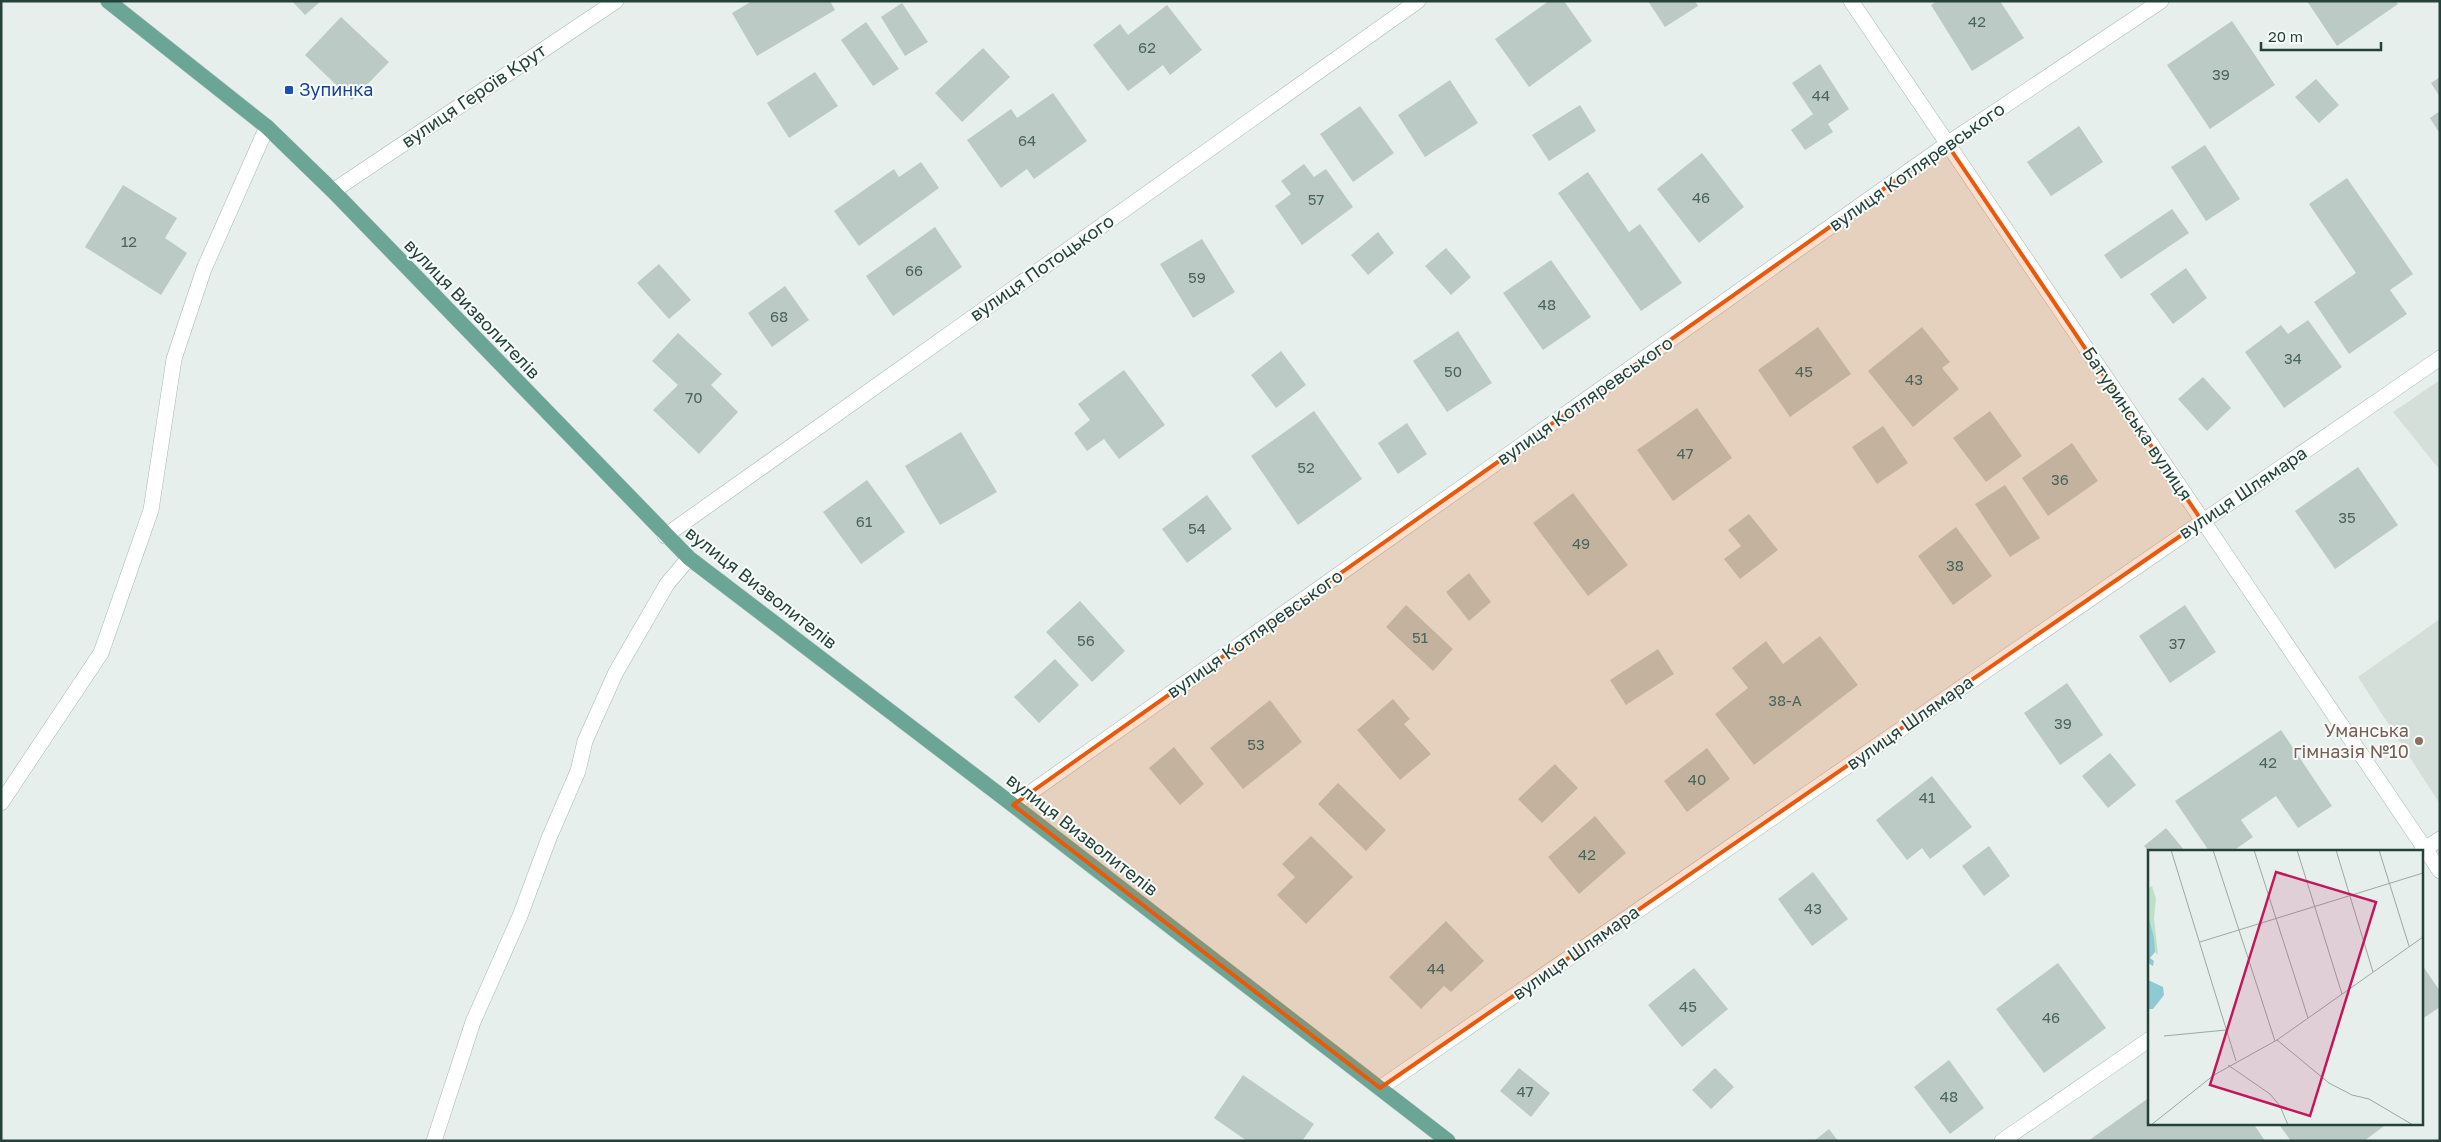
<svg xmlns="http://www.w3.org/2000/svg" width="2441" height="1142" viewBox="0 0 2441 1142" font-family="'Golos Text',sans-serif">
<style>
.built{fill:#d4dfda}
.building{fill:#bbcac4}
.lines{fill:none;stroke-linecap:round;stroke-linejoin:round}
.minor-casing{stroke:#a8b8b2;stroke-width:16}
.major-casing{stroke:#c2cac8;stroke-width:16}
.minor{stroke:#fff;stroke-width:15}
.major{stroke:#6aa596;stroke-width:15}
.marked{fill:#e8590c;fill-opacity:0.2;stroke:#e8590c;stroke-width:4;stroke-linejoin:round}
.transit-dot{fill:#1a4fb4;stroke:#f7fbf9;stroke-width:2}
.education-dot{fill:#8d6e63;stroke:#f7fbf9;stroke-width:2}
.labels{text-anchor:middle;stroke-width:4;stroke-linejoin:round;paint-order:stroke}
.number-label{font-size:15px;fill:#4a645c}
.transit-label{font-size:18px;fill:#164399;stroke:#f7fbf9;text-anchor:start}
.street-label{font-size:18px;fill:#24423a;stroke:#f7fbf9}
.education-label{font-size:18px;fill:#785e54;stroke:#f7fbf9;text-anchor:end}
.inset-road{fill:none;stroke:#98aaa4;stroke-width:1}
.view{fill:#c2185b;fill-opacity:0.15;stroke:#c2185b;stroke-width:2.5}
.inset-edge{fill:none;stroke:#24423a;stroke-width:2.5}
</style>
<rect width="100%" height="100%" fill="#e6efeb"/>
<path class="built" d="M2440,380v90l-47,-58z
M2440,619v185l-82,-127z"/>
<path class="building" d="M292,1h29l-16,14z
M752,1h78l5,9 -78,46 -25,-43z
M1549,1h15l28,40 -63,46 -34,-48z
M1648,1h47l3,5 -33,21z
M1937,1h63l24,37 -52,33 -41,-66z
M2307,1h89l2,3 -61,42z
M902,3l26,39 -23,14 -24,-39z
M1167,5l35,45 -32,25 -7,-10 -35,26 -35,-46 27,-21 8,11z
M341,17l48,45 -37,38 -47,-45z
M2232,21l43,64 -65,44 -43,-64z
M866,22l33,47 -26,17 -32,-46z
M983,48l27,29 -48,45 -27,-29z
M1820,64l29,45 -21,15 5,8 -28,18 -14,-20 22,-16 -21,-31z
M815,72l23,34 -49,32 -22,-35z
M2440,77v20l-9,-14z
M2316,79l23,26 -20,18 -24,-26z
M1450,80l28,43 -53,34 -27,-42z
M1053,93l34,48 -53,38 -7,-10 -26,19 -34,-48 44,-31 6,9z
M1580,105l16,26 -47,30 -17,-26z
M1360,106l34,47 -41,29 -33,-48z
M2440,111v23l-10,-16z
M2079,126l24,36 -52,34 -24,-34z
M2205,145l35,54 -34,22 -35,-54z
M1702,153l42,54 -45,36 -42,-54z
M921,162l18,26 -80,58 -25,-35 60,-42 5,8z
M1304,164l10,13 12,-8 27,38 -51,38 -27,-39 16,-12 -10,-13z
M1588,172l41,60 11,-8 42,59 -41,28 -83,-118z
M2347,178l66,96 -23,16 17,24 -58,40 -35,-52 42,-29 -47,-69z
M123,185l54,33 -12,20 22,15 -26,42 -76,-48z
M2172,209l17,24 -68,46 -17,-24z
M935,227l27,40 -69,49 -27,-40z
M1378,232l16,21 -26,22 -17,-20z
M1202,239l33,53 -42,26 -33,-54z
M1446,248l25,29 -20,18 -26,-29z
M1551,260l40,57 -48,33 -40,-57z
M659,264l32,36 -22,19 -32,-36z
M2186,268l21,30 -34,26 -23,-30z
M785,286l24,34 -37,27 -24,-34z
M2308,320l34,47 -58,41 -39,-56 36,-27 7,9z
M1818,327l33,47 -61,43 -32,-47z
M1922,327l28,35 -8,6 17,21 -46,38 -45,-56z
M1458,331l34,52 -45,29 -34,-51z
M678,333l44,41 -11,11 27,27 -39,42 -46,-44 25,-25 -26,-24z
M1281,351l25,34 -30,23 -25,-33z
M1124,370l41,55 -46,34 -15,-20 -17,12 -13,-18 16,-13 -12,-16z
M2203,377l28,31 -24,23 -29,-32z
M1697,408l35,50 -59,43 -36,-51z
M1314,411l48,68 -64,46 -47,-69z
M1990,411l32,45 -36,26 -33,-44z
M1407,423l20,31 -29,20 -20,-31z
M1883,426l25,37 -31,21 -25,-37z
M961,432l36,60 -57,33 -35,-59z
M2072,443l26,38 -50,35 -26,-38z
M2358,467l40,58 -63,44 -40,-58z
M867,480l38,52 -44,32 -38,-52z
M2005,485l35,53 -30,19 -35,-53z
M1573,493l55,72 -40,31 -55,-73z
M1207,495l25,34 -45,34 -25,-34z
M1749,514l29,36 -38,29 -16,-20 17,-13 -13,-16z
M1956,527l36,49 -39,29 -35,-49z
M1469,573l22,29 -22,19 -23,-29z
M1080,601l45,50 -33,31 -46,-50z
M1406,605l47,44 -20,22 -47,-44z
M2185,605l31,47 -46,31 -31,-47z
M1820,636l38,49 -104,80 -39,-51 33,-26 -16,-20 34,-27 17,23z
M1658,649l16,25 -48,31 -16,-25z
M1055,659l24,26 -40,38 -25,-26z
M2067,683l36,52 -43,30 -36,-52z
M1393,699l17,20 -6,5 27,30 -31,26 -43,-50z
M1270,700l32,42 -59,47 -33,-41z
M2281,730l51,76 -34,22 -22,-32 -35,24 12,17 -20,14h-24l-34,-50z
M1174,747l30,37 -24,21 -31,-37z
M1707,748l23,31 -43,33 -23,-31z
M2110,753l26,32 -28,23 -26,-32z
M1555,764l23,24 -36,35 -24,-24z
M1932,776l40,51 -42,32 -8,-11 -15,12 -31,-40z
M1338,783l48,47 -20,21 -48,-47z
M1595,816l31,37 -47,41 -31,-37z
M2166,828l19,23h-37l-4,-5z
M1311,836l42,41 -47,47 -29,-29 18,-18 -13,-13z
M1989,846l21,30 -26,20 -22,-30z
M1813,872l35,47 -36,27 -34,-47z
M1446,921l38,40 -33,31 -7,-6 -23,23 -32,-32z
M2058,963l48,65 -62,45 -48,-64z
M2422,965l18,26v16l-18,12z
M1694,968l34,41 -46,38 -34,-42z
M1949,1060l35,48 -34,26 -36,-47z
M1519,1068l31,25 -19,24 -31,-26z
M1715,1068l19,19 -23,22 -19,-19z
M1243,1075l71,49 -12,17h-55l-33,-23z
M2150,1097v26h103l12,18h-177z
M2278,1123h110l-24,18h-73z
M1829,1129l9,12h-24z"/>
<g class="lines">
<defs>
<path id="minor" d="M1851,1l589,870
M333,191l283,-190
M665,536l753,-535
M1,803l100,-150 50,-143 23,-151 30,-90 63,-142
M1013,805l934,-661 214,-143
M2422,851l18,-12
M1380,1088l1060,-730
M434,1141l39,-119 47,-106 29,-78 29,-67 7,-30 31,-69 51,-88 22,-26
M2002,1141l148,-102"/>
<path id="major" d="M108,1l159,126 66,64 356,367 324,247 435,336"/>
</defs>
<use href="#minor" class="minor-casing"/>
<use href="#major" class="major-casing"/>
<use href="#minor" class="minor"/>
<use href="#major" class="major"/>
</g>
<path class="marked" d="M1947,144l255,377 -822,567 -367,-283z"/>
<rect class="transit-dot" x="284" y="85" width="10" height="10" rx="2.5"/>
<circle class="education-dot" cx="2419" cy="741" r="5"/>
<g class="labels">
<g class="number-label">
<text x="1977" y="27">42</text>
<text x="1147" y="53">62</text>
<text x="2221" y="80">39</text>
<text x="1821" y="101">44</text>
<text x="1027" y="146">64</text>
<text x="1701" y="203">46</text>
<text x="1316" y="205">57</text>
<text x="129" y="247">12</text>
<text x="914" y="276">66</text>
<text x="1197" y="283">59</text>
<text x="1547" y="310">48</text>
<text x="779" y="322">68</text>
<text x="2293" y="364">34</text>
<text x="1453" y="377">50</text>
<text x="1804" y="377">45</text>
<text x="1914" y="385">43</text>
<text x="694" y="403">70</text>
<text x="1685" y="459">47</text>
<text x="1306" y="473">52</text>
<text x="2060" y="485">36</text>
<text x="2347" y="523">35</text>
<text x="864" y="527">61</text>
<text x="1197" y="534">54</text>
<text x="1581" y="549">49</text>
<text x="1955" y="571">38</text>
<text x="1420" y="643">51</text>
<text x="1086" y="646">56</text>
<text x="2177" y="649">37</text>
<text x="1785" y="706">38-А</text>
<text x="2063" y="729">39</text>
<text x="1256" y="750">53</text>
<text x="2268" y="768">42</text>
<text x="1697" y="785">40</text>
<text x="1927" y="803">41</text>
<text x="1587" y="860">42</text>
<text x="1813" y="914">43</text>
<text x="1436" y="974">44</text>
<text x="1688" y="1012">45</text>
<text x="2051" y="1023">46</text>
<text x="1525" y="1097">47</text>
<text x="1949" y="1102">48</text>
</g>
<g class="transit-label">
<text x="299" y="96">Зупинка</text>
</g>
<g class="street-label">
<text transform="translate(474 96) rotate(-34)" y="6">вулиця Героїв Крут</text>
<text transform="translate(1917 167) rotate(-35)" y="6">вулиця Котляревського</text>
<text transform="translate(1042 268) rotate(-35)" y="6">вулиця Потоцького</text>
<text transform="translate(472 309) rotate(46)" y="6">вулиця Визволителів</text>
<text transform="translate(1585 401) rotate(-35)" y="6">вулиця Котляревського</text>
<text transform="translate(2137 424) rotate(56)" y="6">Батуринська вулиця</text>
<text transform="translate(2243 493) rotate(-34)" y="6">вулиця Шлямара</text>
<text transform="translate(761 588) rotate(38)" y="6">вулиця Визволителів</text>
<text transform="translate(1255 634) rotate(-35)" y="6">вулиця Котляревського</text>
<text transform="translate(1910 723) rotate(-35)" y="6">вулиця Шлямара</text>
<text transform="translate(1082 835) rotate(38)" y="6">вулиця Визволителів</text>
<text transform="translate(1576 953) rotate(-35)" y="6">вулиця Шлямара</text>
</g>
<g class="education-label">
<text x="2409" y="737">Уманська<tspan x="2409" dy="21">гімназія №10</tspan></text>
</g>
</g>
<g transform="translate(2148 850)">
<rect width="275" height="275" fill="#e6efeb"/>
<path d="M4,36l4,13 -2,19 4,37 -3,-3 -7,-36v-28z" fill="#bfe0c8"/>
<path d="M0,66l6,21 1,15 -5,6 4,3 -1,5 -5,-3zM0,130l15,7 1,8 -11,14h-5z" fill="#8ec9d4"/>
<path class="inset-road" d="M23,0l65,211M65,0l62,191M106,0l54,168M149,0l45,144M188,0l37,122M231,0l30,96M52,92l223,-69M16,186l62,-6M129,190l52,43 23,12 17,4 44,26M80,215l42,29 10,12 8,19M3,275l63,-50 63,-35 146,-103"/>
<path class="view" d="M128,22l100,30 -66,214 -100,-31z"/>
<rect width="275" height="275" class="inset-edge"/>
</g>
<rect width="2441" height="1142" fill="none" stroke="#24423a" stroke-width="5"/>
<path d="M2261 42v8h120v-8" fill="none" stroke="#24423a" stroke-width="2.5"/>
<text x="2268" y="42" font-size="15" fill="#24423a" stroke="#f7fbf9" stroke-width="4" paint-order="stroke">20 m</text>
</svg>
